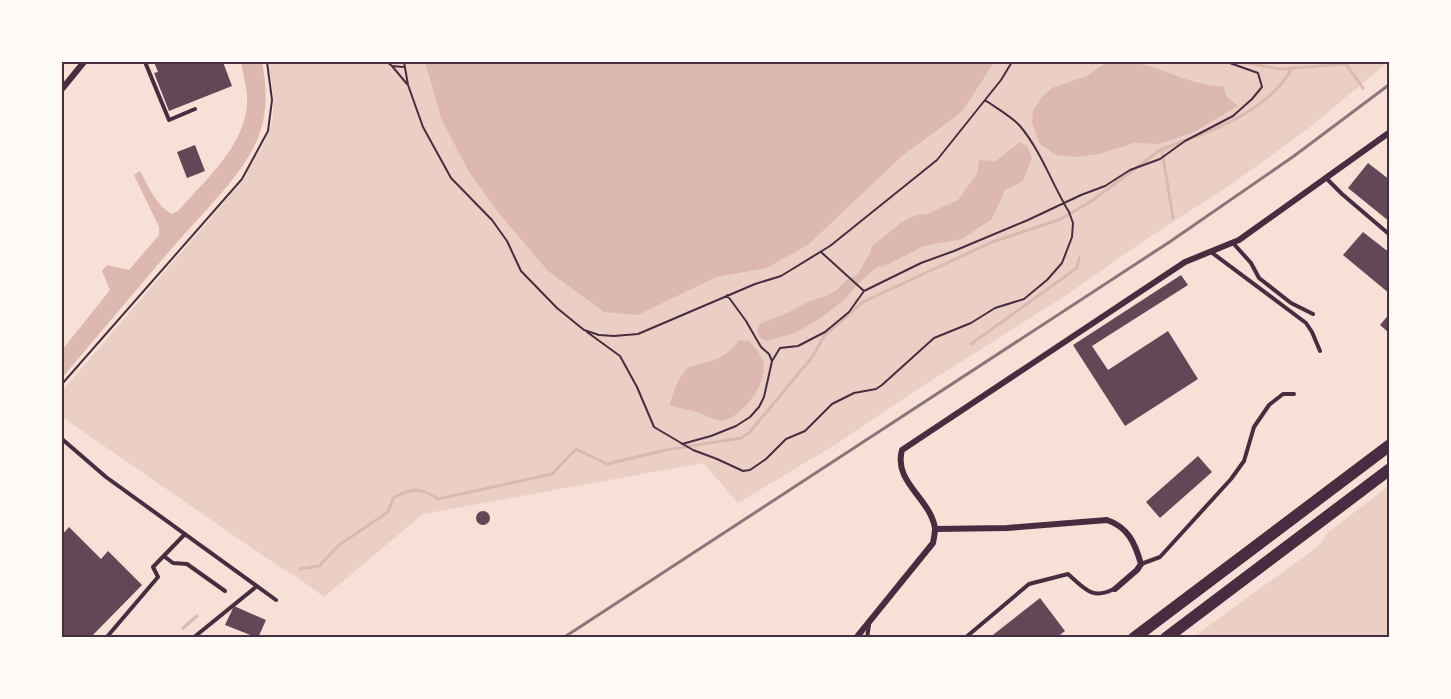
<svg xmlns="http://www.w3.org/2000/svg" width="1451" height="699" viewBox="0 0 1451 699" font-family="'Varela Round',sans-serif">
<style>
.green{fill:#ebcfc5}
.water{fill:#dcb8b0}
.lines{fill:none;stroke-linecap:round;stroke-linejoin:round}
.stream{stroke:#dcb8b0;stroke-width:3}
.building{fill:#644757}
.path{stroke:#4a2c40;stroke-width:2}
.service{stroke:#4a2c40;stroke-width:4}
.minor{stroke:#4a2c40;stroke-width:6}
.trunk{stroke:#4a2c40;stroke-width:12}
.rail{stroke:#8f747c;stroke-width:3}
.neatline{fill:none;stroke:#4a2c40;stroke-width:2}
</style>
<rect width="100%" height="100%" fill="#f7e1d7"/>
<path class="green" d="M268,62h1120l-79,66 -80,58 -81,52 -83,58 -147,93 -80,54 -100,60 -35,-40 -280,51 -99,83 -27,-20 -19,-11 -216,-149v-26l184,-214c3,-14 14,-25 20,-38 12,-24 7,-51 2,-77z
M1389,486v151h-196l120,-87 9,-8 5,-9z"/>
<path class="water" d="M241,62h21c5,25 6,51 -4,76 -15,36 -52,72 -78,101 -40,46 -79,93 -118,139v-28l48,-60 -8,-19 5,-6 22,5 30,-35v-8l-25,-52 6,-4c8,14 16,35 32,43l6,-3c27,-31 67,-65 69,-108 1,-13 -4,-28 -6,-41z
M425,62h569l-32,50 -59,43 -94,89 -42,24 -51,9 -78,38 -34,-3 -56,-41 -46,-54 -33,-45 -28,-54z
M1120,62c36,-1 68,25 103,24l4,11 11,9 -46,27 -34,11 -24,-1 -35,11 -23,3 -20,-2 -16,-11 -8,-21 1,-13 9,-13 10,-9 35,-12 17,-12z
M1020,142l7,4 5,12 -9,23 -18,9 -13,29 -30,20 -38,7 -42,21 -4,-1 -20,18 -15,17 -24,18 -24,14 -29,8 -7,-4 -2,-7 4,-7 24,-9 25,-13 16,-5 11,-6 8,-9 13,-7 13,-23v-4l31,-25 14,-7 11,-1 31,-14 19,-26 2,-14 17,1z
M739,340l10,1c5,6 12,13 14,20 6,20 -19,55 -39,59 -12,2 -19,-7 -31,-9 -8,-2 -15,-3 -23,-6 3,-15 8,-25 18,-38 23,-6 36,-6 51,-27z"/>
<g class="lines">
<path class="stream" d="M1240,62l40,7 66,-5 17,24
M1195,137c35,-13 79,-35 97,-69
M1162,150l11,68
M971,344l106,-76 2,-10
M300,569l19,-3 20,-21 49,-33 6,-15c20,-9 26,-10 44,2l114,-25 24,-25 31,15 59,-14 75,-12 8,-5 64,-77 11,-20 39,-34 129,-60 69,-23 32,-19 67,-50 26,-10
M183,628l14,-12"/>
</g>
<path class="building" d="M154,62h59v1l10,-1 9,24 -63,25 -15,-38 4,-1z
M195,145l10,26 -18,7 -10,-26z
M1368,163l22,17v42l-42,-34z
M1363,232l27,21v41l-47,-39z
M1181,275l7,10 -96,61 16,24 60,-39 30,48 -73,47 -52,-81z
M1390,313v18l-2,1 -8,-7z
M1198,456l14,16 -52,46 -14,-16z
M476 518a7 7 0 1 1 14 0a7 7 0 1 1-14 0Z
M69,527l32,32 7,-8 34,34 -52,53h-28v-103z
M1040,598l25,33 -9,7h-67z
M234,606l32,14 -8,18 -33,-13z"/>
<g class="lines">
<path class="path" d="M387,62l5,4 11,1
M404,62l4,23 15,42 28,51 41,42 15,21 14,30 36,37 27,22 15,5 15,1 24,-2 117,-50 26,-8 49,-30 107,-86 64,-80 11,-18
M392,66l15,18
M821,252l43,39
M587,332l33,24 17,31 17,40 39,23 24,9 26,12 7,-1 16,-11 20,-20 19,-8 27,-27 22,-11 22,-4 6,-4 52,-47 37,-15 24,-15 29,-9 23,-19 15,-17 10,-26 1,-14 -4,-11c-17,-28 -28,-61 -49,-86 -9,-10 -24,-18 -35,-26
M772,361l8,-13 18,-2 27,-14 24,-20 15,-21 57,-28 33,-12 74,-31 53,-25 24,-9 25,-16 30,-11 25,-18 48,-25 19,-17 10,-12 -4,-14 -31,-11
M62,384l180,-205 26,-48 4,-31 -5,-38
M682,444l29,-8 25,-10 14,-9 9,-10 5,-10 8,-36 -3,-7 -8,-7 -15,-26 -19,-26"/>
<path class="service" d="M145,62l24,58 26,-11
M1326,178l16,16 48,41
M1233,243l18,20 8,15 32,25 22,11
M1211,252l95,71 6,9 8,19
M62,439l44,38 170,123
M165,557l8,6 14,1 38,27
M1141,564l19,-7 71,-78 13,-18 10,-34 15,-22 14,-11h11
M106,638l52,-61 -5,-10 32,-33
M193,638l64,-52
M867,638l2,-13
M965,638l64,-54 39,-10c17,15 24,26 46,15"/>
<path class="minor" d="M62,89l22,-27
M935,529l72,-1 100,-8c21,7 28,23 34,44l-4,6 -22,19
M856,638l77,-95c1,-5 2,-10 2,-15 -5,-30 -42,-46 -33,-78l283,-188 54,-22 151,-108"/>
<path class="trunk" d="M1134,638l256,-193
M1166,638l224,-169"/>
<path class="rail" d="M563,638l608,-397 123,-85 96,-72"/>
</g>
<rect width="1451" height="699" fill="none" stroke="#fffaf5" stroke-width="126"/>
<rect x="63" y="63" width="1325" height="573" class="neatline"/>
</svg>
